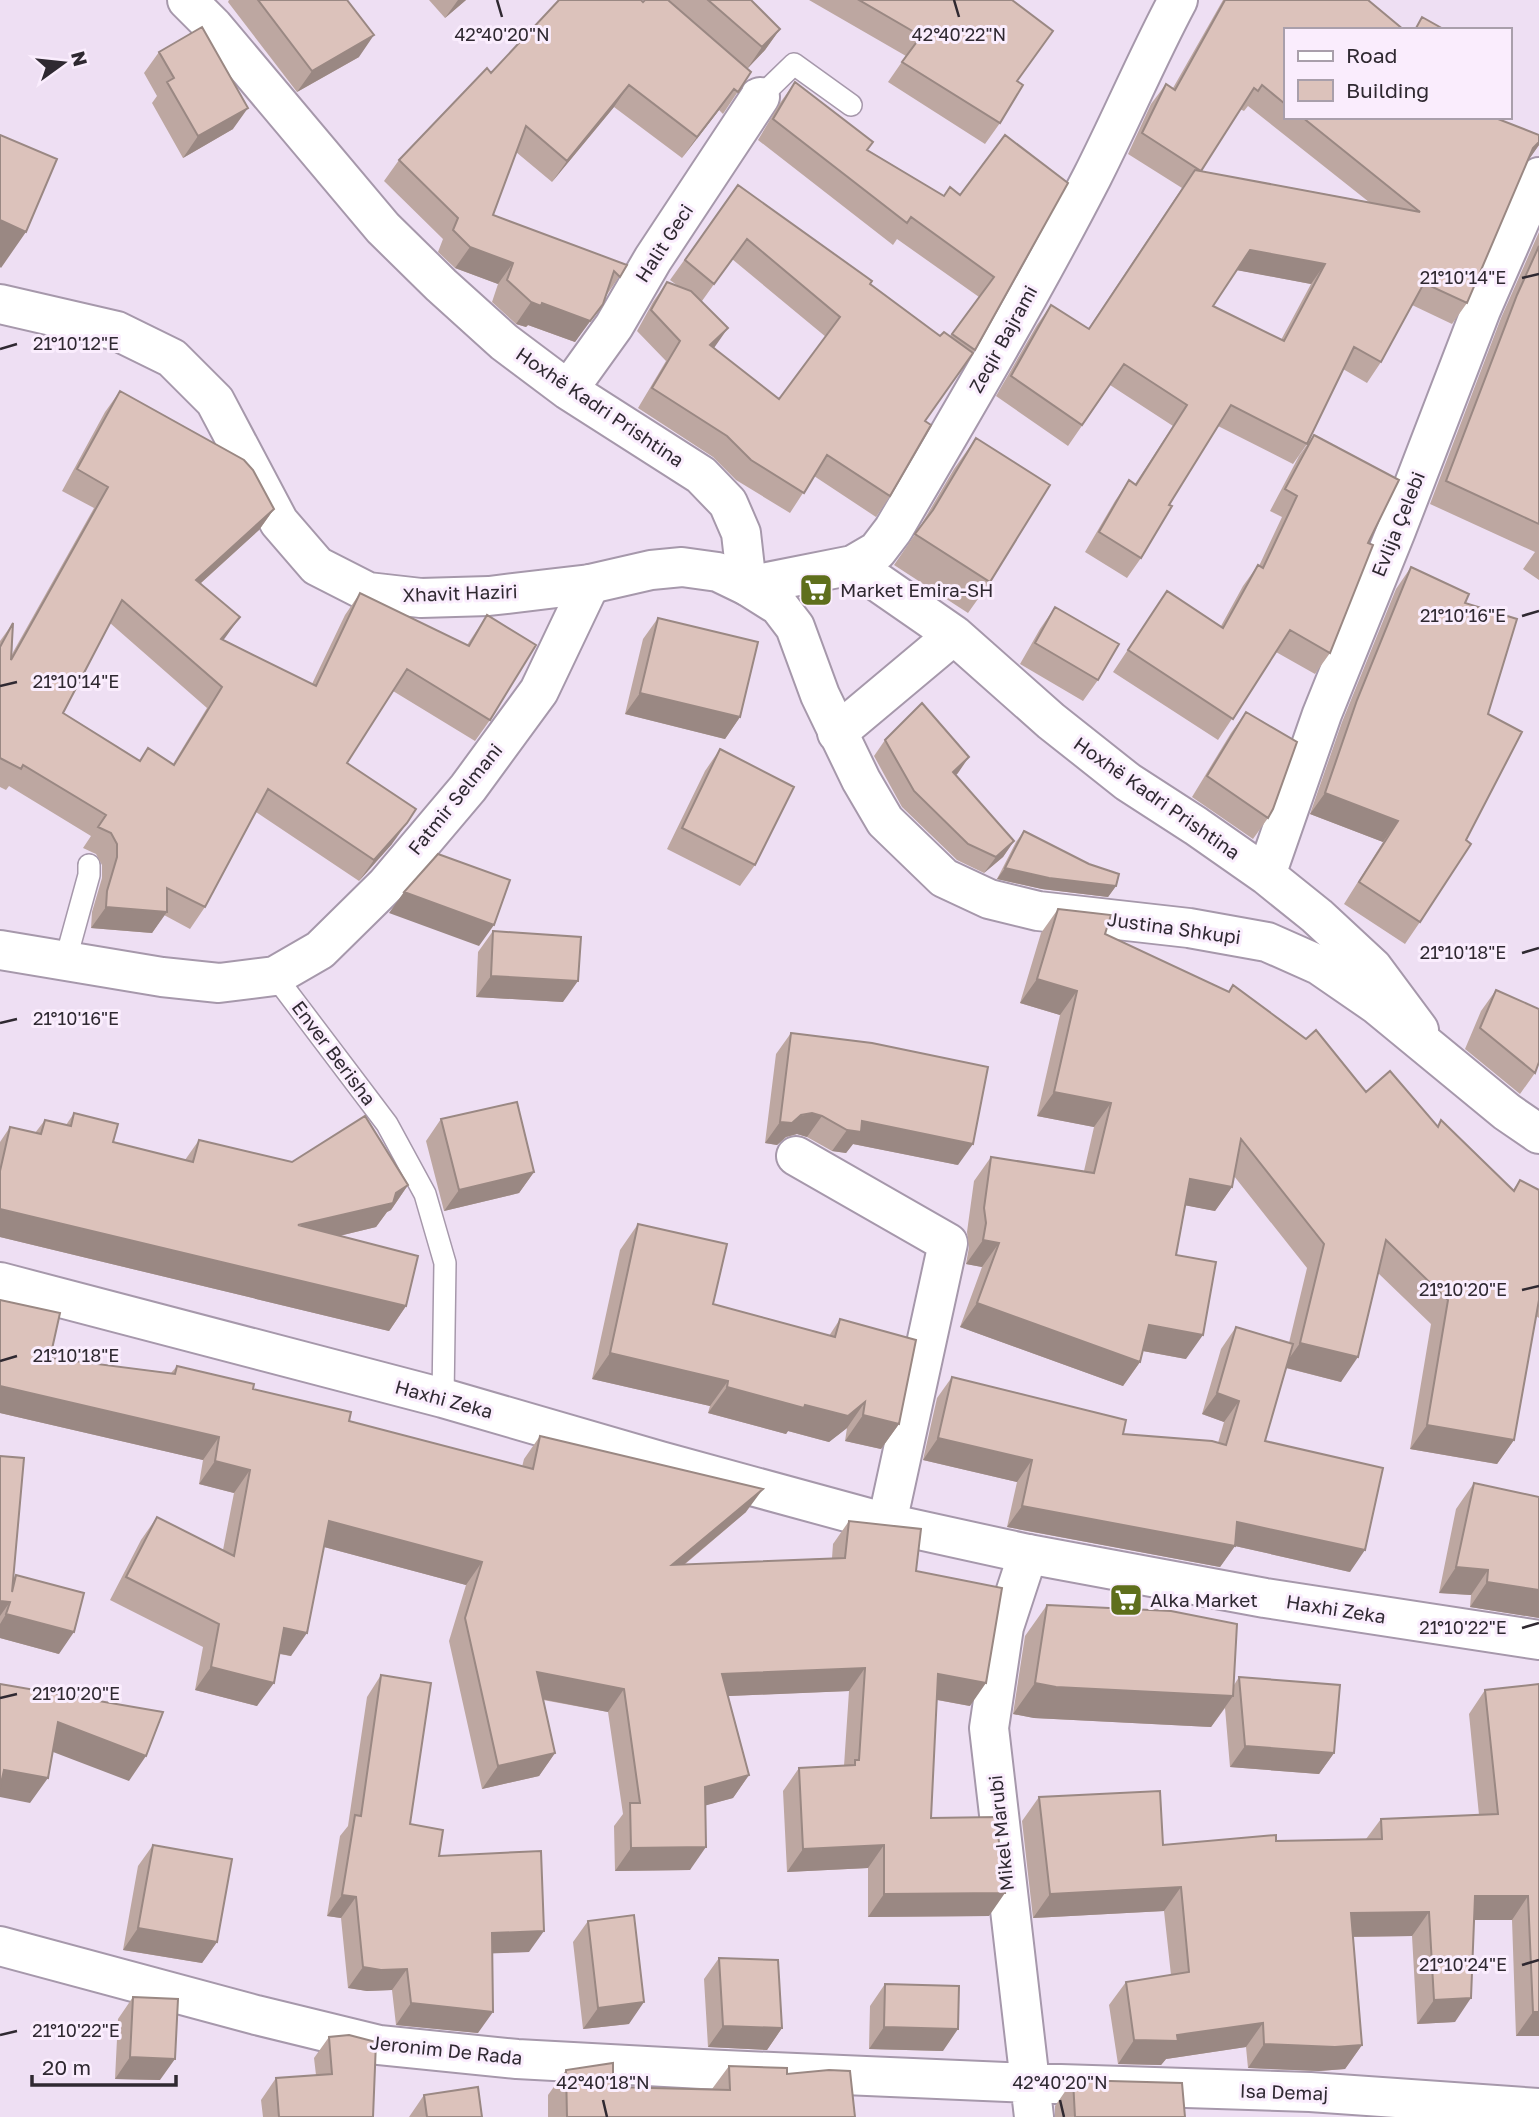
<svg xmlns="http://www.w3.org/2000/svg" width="1539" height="2117" viewBox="0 0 1539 2117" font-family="'Golos Text',sans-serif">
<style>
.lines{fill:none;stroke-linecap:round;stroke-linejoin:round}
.service-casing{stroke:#a698ab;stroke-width:24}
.minor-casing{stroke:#a698ab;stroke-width:42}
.tertiary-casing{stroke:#a698ab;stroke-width:42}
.service{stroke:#fff;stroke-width:21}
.minor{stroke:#fff;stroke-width:38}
.tertiary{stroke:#fff;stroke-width:38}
.wall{fill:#bda7a1;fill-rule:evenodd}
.shaded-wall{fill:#9a8883}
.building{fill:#dcc2bb;stroke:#9a8883;stroke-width:2;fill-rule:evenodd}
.ticks{fill:none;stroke:#2f2931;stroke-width:2.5}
.labels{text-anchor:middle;stroke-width:6;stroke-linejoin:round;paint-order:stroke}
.street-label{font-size:19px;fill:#2f2931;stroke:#faedfd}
.poi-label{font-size:19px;fill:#2f2931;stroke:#faedfd;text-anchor:start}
.ticks-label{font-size:18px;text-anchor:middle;fill:#2f2931;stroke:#faedfd;stroke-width:6;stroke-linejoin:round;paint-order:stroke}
</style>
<rect width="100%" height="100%" fill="#eedff3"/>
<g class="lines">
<defs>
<path id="service" d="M753,91l7,6 34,-33 57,41
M65,962l24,-87v-10
M275,976l112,148 38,70 20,69 -2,135"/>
<path id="minor" d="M187,0l26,26 170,202 58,57 63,57 64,48 133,85 27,28 13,30 6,53 106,-21 24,-14 16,-21c68,-116 137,-233 199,-353 30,-59 55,-119 86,-177
M568,390l46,-64 39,-67 107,-162
M853,565l101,70 97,86 77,61 68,44 70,49 51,41 56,52 46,62
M837,733l117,-98
M1266,875l56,-161 74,-183 85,-221 58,-133
M0,950l162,27 57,6 56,-7 45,-26 66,-65 82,-97 71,-97 51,-107
M796,1156l152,87 -61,280
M1028,1554l-24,73 -15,101 45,389
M0,1946l256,69 123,30 138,14 185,10 327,14 281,9 229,16"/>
<path id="tertiary" d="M0,304l117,27 55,27 43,43 64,121 38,44 51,26 53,6 68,-2 101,-12 61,-14 31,-3 36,5 29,14 32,20 16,21 25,68 41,85 24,41 59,57 45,21 49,12 151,17 78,14 52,23 58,40 130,107 32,22
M0,1282l443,116 217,63 227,62 141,31 237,44 274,42"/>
</defs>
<use href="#service" class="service-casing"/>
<use href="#minor" class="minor-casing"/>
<use href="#tertiary" class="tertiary-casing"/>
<use href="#service" class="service"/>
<use href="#minor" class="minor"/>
<use href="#tertiary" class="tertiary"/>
</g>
<path class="wall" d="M229,0h118l12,57 -62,35 -69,-90z
M429,0h37l-21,18z
M668,0h83l29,29 -15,21 -18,19z
M809,0h203l5,81 -17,42 -15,21 -97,-62 18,-26z
M1223,0h145l-83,30v87h208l46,18v10l-11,15 -61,143 -15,21 -40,-19 -31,57 -14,21 -24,-14 -36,75 -14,20 -75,-38 -49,79 -28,53 -14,20 -42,-26 30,-51 14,-21 6,4 38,-58 -63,-41 -42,61 -72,-50 41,-71 14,-20 37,24 94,-141 -54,-34 23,-50 15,-20 7,4zM1248,106l121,96 -168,-31 39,-62 4,2zM1237,270l74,14 -30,56 -68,-34z
M159,52l74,77 -50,29 -31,-55 5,-7 -13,-23z
M751,72l-28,42 -4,-4 -37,48 -68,-51 -62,75 -36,-30 -23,63 134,50 -52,77 -47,-17 -2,2 -10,-3 -24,-22 6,-18 -43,-16 -17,-16 5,-13 -59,-58 15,-21 92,-87z
M795,82l73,68 76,46 124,-13 -93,167 -50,71 -35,75 -14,21 -62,-41 -24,37 -54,-33 -23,-23 -75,-49 28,-47 -29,-30 16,-29 14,-20 11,4 -8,-6 68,-95 202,151h10l29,-39 -82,-58 -4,6 -135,-105 22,-37zM732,259l94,78 -47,62 -65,-51 -12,-47z
M1539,232v348l-16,-11 12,-17 -105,-48 71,-186z
M120,391l154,118 -15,21 -58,53 23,57 88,44 33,-69 15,-22 107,52 20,-30 3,105 -15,21 -82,-50 -46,72 45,81 -33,37 -103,-69 -51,95 -15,22 -26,-14 -12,18 -61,-5 1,-16 10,-34v-13l-6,-11 -13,-6 8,-12 -82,-50 -3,4 -6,-3v-146l13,-18 -1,31 82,-146 -32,-17 43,-79zM110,623l97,85 -34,56 -25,-16 -8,13 -77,-48z
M1314,435l54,108 -38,110 -15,21 -39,-22 -58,88 -105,-68 54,-81 54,35 22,-40 15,-21 1,1 23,-49 -12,-6 29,-55z
M976,438l14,144 -22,31 -74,-48 24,-35 36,-61z
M1411,567l54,36 -45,319 -15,22 -61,-40 39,-62 -73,-28 32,-92 54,-133z
M1055,607l43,73 -15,21 -63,-37 20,-35z
M658,618l82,99 -15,22 -100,-25 18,-75z
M1246,712l22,106 -15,21 -61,-42 39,-64z
M885,740l73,33 -2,2 58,66 -11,16 -19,16 -27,-13 -55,-53 -28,-51z
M720,749l35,116 -15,21 -73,-37 38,-78z
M1024,831l92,55 -8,11 -66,-8 -45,-10 19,-37z
M1058,909l47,25 261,158 71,34 4,-6 72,70 7,-10 19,10v128l-3,-2 -22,124 -17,24 -87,-15 21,-125 -53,-51 -37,109 -55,-14 -21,73 85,131 -115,-26 -15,21 -213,-40 10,-45 -94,-22 14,-62 15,-21 171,57 95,9 6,-21 -22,-8 19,-65 15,-22 53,16 18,-75 -73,-92 -2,11 -17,24 -30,-6 -9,50 10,104 -43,-8 -3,11 -17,24 -163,-59 22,-60 -16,-3 3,-17 -2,-15 7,-51 17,-24 93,14 10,-44 -57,-11 23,-101 -40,-12 21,-70z
M493,931l70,71 -87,-5 2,-45z
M1496,990l39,83 -15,21 -55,-45 16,-38z
M791,1033l167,132 -105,-21 -7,9 -14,-2 -25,-14 -10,-3 -11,3 -9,8 -12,-2 11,-89z
M74,1113l39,29 72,18 14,-20 93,22 116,23 -17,25 -4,2 -11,15 -37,9 67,70 -17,25 -389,-94v-95l10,-15 25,6 10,-13 21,5z
M441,1119l93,53 -15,21 -75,18 -18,-70z
M638,1224l75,80 116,32 11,-17 59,105 -18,25 -36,-8 2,-13 -18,14 -41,-11 -2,3 -78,-21 2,-7 -118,-27 28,-129z
M0,1300l50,58 121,15 6,-7 76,23 96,32 173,46 2,-8 16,-23 206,76 -62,53 148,-7 1,-14 16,-23 67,50 54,135 -33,-6 -6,118 58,98 -121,1v-49l-81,4 -4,-81 16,-23 45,-2 5,-75 -121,5 21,79 -16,23 -27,7 -16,65 -75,1 -1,-45 9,-12 -15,-102 -65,-12 12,53 -16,23 -57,13 -33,-148 17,-56 -142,-38 -33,109 -12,-2 -22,52 -62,-16 8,-43 -93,-47 31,-60 16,-23 66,33 11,-57 -35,-9 4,-24 -203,-47z
M0,1456l13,124 3,-5 43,79 -59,-16z
M1474,1483l65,14v121l-69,-11 1,-12 -32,-2 17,-84z
M1047,1605l187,80 5,-8 95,76 -15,21 -89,-7 -5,-59 -14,19 -177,-9 -21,-4 12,-78z
M381,1675l29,149 119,128 -37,1 -14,80 -82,-8 -4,-35 -25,1 -19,-3 -7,-70 -14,-2 13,-80 8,-10 19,-129z
M1539,1684v352h-23l-4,-116h-38l-19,102 -38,2 -5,-88 -59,1 9,108 -17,24 -26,2 -71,-3 -2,-21 -80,12 -5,6 -43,-1 -9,-59 17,-23 45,-7 -7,-64 -131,7 -11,-97 17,-24 124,48 113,-4 90,-2 15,-20 98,-4 -10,-101 16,-24z
M153,1845l64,97 -15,21 -79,-13 15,-84z
M588,1921l41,103 -46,5 -10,-87z
M719,1958l63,70 -15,22 -59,-3 -4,-68z
M885,1984l58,67 -74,-2 1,-43z
M133,1997l27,83 -45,-1 3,-60z
M329,2037l44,80h-110l-2,-17 15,-22 40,-3 -2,-17z
M729,2066l58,8 68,43h-307v-22l18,-25 47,17 99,2z
M1073,2080l112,37h-130v-11z
M424,2095l58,22h-73z"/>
<path class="shaded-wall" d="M458,0h8l-21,18z
M780,29l-15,21 -18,19 15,-22z
M374,35l-15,22 -62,35 15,-21z
M629,85l-15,22 -62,75 15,-21z
M734,89l-15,21 -37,48 15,-21z
M248,108l-15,21 -50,29 15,-22z
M1539,142v3l-9,13 -11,10 14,-20z
M0,220l26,12 -25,36 -1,-1z
M470,247l43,16 -15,21 -43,-16z
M1250,250l75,14 -14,20 -75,-14z
M531,302l11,1 61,1 -28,38 -47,-17 -2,2 -10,-3z
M728,328l-14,20 -4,-3z
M274,509l-15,21 -78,71 15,-21z
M240,617l-15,21 -18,22 14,-21z
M640,693l100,24 -15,22 -100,-25z
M969,757l-11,16 -17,15 12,-16z
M1325,793l73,28 -15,21 -73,-28z
M407,823l-15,21 -33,37 15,-21z
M1014,841l-11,16 -19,16 12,-16z
M1005,868l111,18 -8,11 -66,-8 -45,-10z
M404,892l90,33 -15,21 -90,-33z
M106,907l61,5 -15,21 -61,-5z
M491,976l87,5 -15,21 -87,-5z
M1037,979l40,12 -17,24 -40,-12z
M1054,1092l57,11 -17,24 -57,-11z
M812,1113l10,3 -15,21 -10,-3 -11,3 -9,8 -12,-2 15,-21z
M862,1121l111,23 -15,21 -105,-21 -7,9 -14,-2 15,-21z
M534,1172l-15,21 -75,18 15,-21z
M1190,1179l42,8 -17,24 -42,-8z
M408,1185l-17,25 -4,2 -11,15 -95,23 17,-25 98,-32z
M0,1209l406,97 -17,25 -389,-94z
M983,1240l16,3 -17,24 -16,-3z
M977,1303l163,59 -17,24 -163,-59z
M1149,1325l54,10 -17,24 -54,-10z
M1300,1343l58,14 -17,25 -58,-15z
M610,1353l118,28 -18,25 -118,-27z
M0,1386l219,51 -16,23 -203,-47z
M727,1387l78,18 60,-3 -18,26 -18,14 -41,-11 -2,3 -78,-21z
M1217,1393l22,8 -15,21 -22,-8z
M863,1415l36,9 -18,25 -36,-8z
M1427,1425l87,15 -17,24 -87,-15z
M938,1438l94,22 -15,22 -94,-22z
M215,1461l35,9 -16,23 -35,-9z
M763,1489l-17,23 -90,76 16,-23z
M1022,1506l215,16 128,28 -15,22 -115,-26 -15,21 -213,-40z
M329,1521l153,41 -16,23 -153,-41z
M1456,1567l32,3 -17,25 -32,-2z
M1487,1582l52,8v28l-69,-11z
M0,1601l10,1 -10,14z
M6,1614l68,18 -15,22 -59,-16v-14z
M284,1628l23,5 -16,23 -23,-5z
M211,1667l63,16 -17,23 -62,-16z
M865,1668l-16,23 -143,6 16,-23z
M537,1672l87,17 -16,23 -87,-17z
M938,1674l48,9 -16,23 -48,-9z
M1035,1683l198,13 -22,31 -177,-9 -21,-4z
M58,1722l88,34 -17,25 -89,-34z
M1245,1746l89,7 -15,21 -89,-7z
M555,1753l-16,23 -57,13 16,-23z
M4,1770l44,8 -18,25 -30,-6v-20z
M749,1775l-16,23 -44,12 16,-23z
M884,1845l-16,23 -81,4 16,-23z
M706,1847l-16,23 -75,1 16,-23z
M1181,1887l-17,24 -131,7 17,-24z
M1005,1893l-16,23 -121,1 16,-23z
M342,1895l14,2 -15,21 -14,-2z
M1475,1896h53l-16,24h-54z
M1429,1912l-17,24 -78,1 17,-24z
M138,1928l79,14 -15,21 -79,-13z
M544,1931l-15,21 -52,2 15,-21z
M363,1967l44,2 -15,21 -25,1 -19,-3z
M1471,1998l-16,24 -38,2 17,-24z
M644,2002l-15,22 -46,5 15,-21z
M411,2003l82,9 -15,21 -82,-8z
M1533,2012h6v24h-23z
M1263,2023l-17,24 -80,12 -5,6 -43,-1 16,-24 43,-5z
M723,2026l59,2 -15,22 -59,-3z
M884,2027l74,2 -15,22 -74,-2z
M1264,2044l98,1 -17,24 -26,2 -71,-3z
M130,2057l45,2 -15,21 -45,-1z"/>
<path class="building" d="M258,0h89l27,35 -62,36z
M559,0h82l2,2 2,-2h23l83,72 -13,20 -4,-3 -37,48 -68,-52 -62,76 -41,-35 -33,89 134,50 -7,12 -6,-6 -11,33 -13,17 -48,-18 -1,3 -10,-4 -24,-22 6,-17 -43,-16 -17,-17 5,-12 -59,-58 88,-92 4,5z
M708,0h43l29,29 -18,18z
M859,0h153l41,31 -36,50 6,4 -23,38 -98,-61 19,-26z
M1225,0h143l36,30h-119v74l-23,-19 -4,6 -4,-3 -53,83 -59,-38 24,-49 9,6z
M1422,17l23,13h-30z
M202,27l46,81 -50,28 -31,-54 7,-4 -15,-26z
M795,82l78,60 -6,8 77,46 6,-9 10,8 45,-60 63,48 -93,167 -23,-16 42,-57 -83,-60 -4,6 -134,-104z
M1302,117h191l46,18v7l-6,6 -66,155 -43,-20 -43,79 -27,-15 -47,97 -76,-39 -62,100 3,1 -31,52 -42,-26 30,-52 7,5 51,-80 -63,-41 -42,61 -71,-49 40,-71 38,24 106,-159 225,42zM1250,250l75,14 -41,77 -71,-35z
M0,135l57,24 -31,73 -26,-12z
M738,185l134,96 -2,3 70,52 4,-4 29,21 -48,68 6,4 -41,71 -63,-41 -23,38 -53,-33 -24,-24 -75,-48 28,-47 -29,-31 16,-28 24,9 37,37 -18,17 69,54 61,-82 -93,-78 -33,45 -29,-24z
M1539,246v278l-93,-43 71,-186z
M120,391l124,69 9,10 21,39 -78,71 44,37 -19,22 95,47 44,-93 109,53 18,-31 49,30 -46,75 -83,-51 -60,94 69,46 -9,14 -33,37 -106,-71 -63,118 -38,-19v24l-61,-5 1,-16 10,-34v-13l-6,-11 -13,-6 8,-12 -83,-50 -2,4 -21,-11v-111l13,-24 -2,37 97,-173 -31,-18zM122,600l100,87 -48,78 -26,-17 -8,13 -77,-48z
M1314,435l85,45 -31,63 5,2 -43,108 -40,-23 -57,89 -105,-69 39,-59 56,37 35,-63 5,3 34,-72 -12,-7z
M976,438l74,47 -60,97 -75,-48 18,-24z
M1411,567l58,27 -4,9 52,16 -29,95 34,18 -56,108 5,4 -51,78 -61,-40 39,-61 -73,-28 32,-93z
M1055,607l64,37 -21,36 -63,-37z
M658,618l100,24 -18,75 -100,-24z
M922,703l47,54 -16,15 61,69 -18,16 -28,-13 -54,-53 -29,-51z
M1246,712l51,30 -24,67 -5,9 -61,-42z
M720,749l74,38 -39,78 -73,-37z
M1024,831l65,33 30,10 -3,12 -67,-8 -44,-10z
M438,854l72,26 -16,45 -90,-33z
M1058,909l53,6 -6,19 124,58 4,-7 73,54 10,-9 50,62 24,-21 48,56 3,-7 73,71 6,-11 19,10v110l-25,140 -87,-15 21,-125 -62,-60 -28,117 -58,-14 24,-99 -83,-105 -9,48 -42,-8 -14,76 40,7 -13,73 -54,-10 -9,37 -163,-59 22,-60 -16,-3 3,-17 -2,-15 7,-51 103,16 17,-70 -57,-11 23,-101 -40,-12z
M493,931l88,6 -3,44 -87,-5z
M1496,990l43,19v53l-4,11 -55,-45z
M791,1033l81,10 116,24 -15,77 -111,-23 -1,11 -14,-2 -25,-14 -10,-3 -11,2 -9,8 -12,-1z
M517,1102l17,70 -75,18 -18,-71z
M74,1113l44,11 -5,18 80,20 6,-22 93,22 73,-46 43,69 -12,8 -3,10 -95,22 120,31 -12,50 -406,-97v-38l10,-44 31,7 4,-14 26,6z
M638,1224l89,20 -14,60 122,33 5,-18 76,21 -17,84 -36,-9 2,-13 -17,14 -43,-11 -1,3 -77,-21 1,-6 -118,-28z
M0,1300l60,13 -10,45 125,16 2,-8 77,18 -1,5 98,23 -2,9 184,48 7,-33 223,53 -91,76 173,-7 4,-37 72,8 -5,42 86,17 -16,95 -48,-9 -7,144 65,-1 9,76 -121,1v-49l-81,4 -4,-81 56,-3v-5h4l6,-92 -143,6 27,101 -44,12 1,60 -75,1 -1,-45h10l-16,-114 -87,-17 18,81 -57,13 -33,-148 17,-56 -153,-41 -22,112 -23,-5 -10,55 -63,-16 8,-43 -93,-47 31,-60 77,39 16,-86 -35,-9 4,-24 -219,-51z
M1236,1327l57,17 -28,97 118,27 -18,82 -128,-28 -2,24 -213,-40 10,-46 -94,-22 14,-61 174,43 -3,14 89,7 14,4 13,-44 -22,-8z
M0,1456l24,2 -12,134 4,-17 68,18 -10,39 -68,-18 4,-12 -10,-1z
M1474,1483l65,14v93l-52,-8 1,-12 -32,-3z
M1047,1605l124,6 66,13 -4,72 -177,-9 -21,-4z
M381,1675l50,8 -21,141 33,6 -4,26 102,-5 3,80 -52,2 1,79 -82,-9 -4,-34 -26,1 -18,-3 -7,-70 -14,-2 13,-80 6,1z
M1239,1677l101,8 -6,68 -89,-7z
M0,1684l163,28 -17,44 -88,-34 -10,56 -44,-8 -4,18z
M1539,1684v328h-6l-5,-116h-53l-4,102 -37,2 -5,-88 -78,1 11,132 -27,2 -71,-3 -1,-21 -86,12 1,6 -44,-1 -8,-58 63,-10 -8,-85 -131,7 -11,-97 121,-6 3,54 113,-10v6l106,-2 -1,-20 117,-5 -13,-124z
M153,1845l79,14 -15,83 -79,-14z
M634,1915l10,87 -46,6 -10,-87z
M719,1958l59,2 4,68 -59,-2z
M885,1984l74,2 -1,43 -74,-2z
M133,1997l45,2 -3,60 -45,-2z
M349,2035l27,7 -3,75h-94l-3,-39 56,-4 -3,-37z
M613,2063v24l117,3 -1,-24 58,2v6l42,-4 21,1 5,46h-288l-1,-47z
M1073,2080l109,3 3,34h-110z
M478,2087l4,30h-55l-3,-22z"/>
<path class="ticks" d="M497,0l5,17M954,0l5,17M1522,278l17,-4M0,349l17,-5M1522,616l17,-5M0,686l17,-4M1522,953l17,-5M0,1023l17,-4M1522,1290l17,-4M0,1361l17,-5M1522,1628l17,-5M0,1698l17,-4M1522,1965l17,-5M0,2035l17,-4M603,2100l4,17M1060,2100l4,17"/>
<defs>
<symbol id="supermarket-square" viewBox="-11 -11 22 22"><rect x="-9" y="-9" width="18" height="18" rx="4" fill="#5f6f1c" stroke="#faedfd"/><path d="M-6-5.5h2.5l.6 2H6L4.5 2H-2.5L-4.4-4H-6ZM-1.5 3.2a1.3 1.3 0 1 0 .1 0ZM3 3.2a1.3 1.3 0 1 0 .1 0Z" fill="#fff"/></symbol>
</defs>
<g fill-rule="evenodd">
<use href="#supermarket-square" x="797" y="571" width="38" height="38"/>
<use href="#supermarket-square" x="1107" y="1581" width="38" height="38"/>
</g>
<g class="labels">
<g class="street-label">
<text transform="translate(664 243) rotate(-57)" y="7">Halit Geci</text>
<text transform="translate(1003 339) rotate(-61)" y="7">Zeqir Bajrami</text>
<text transform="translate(600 407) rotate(34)" y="7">Hoxhë Kadri Prishtina</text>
<text transform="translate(1398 524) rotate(-68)" y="7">Evlija Çelebi</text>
<text transform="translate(460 593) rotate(-2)" y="7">Xhavit Haziri</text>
<text transform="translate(1157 798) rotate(35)" y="7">Hoxhë Kadri Prishtina</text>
<text transform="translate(455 799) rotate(-51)" y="7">Fatmir Selmani</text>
<text transform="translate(1174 928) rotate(8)" y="7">Justina Shkupi</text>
<text transform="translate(334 1053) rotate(53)" y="7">Enver Berisha</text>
<text transform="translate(444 1399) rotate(15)" y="7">Haxhi Zeka</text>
<text transform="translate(1336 1609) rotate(9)" y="7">Haxhi Zeka</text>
<text transform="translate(1001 1833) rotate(-96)" y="7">Mikel Marubi</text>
<text transform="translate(446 2050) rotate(6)" y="7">Jeronim De Rada</text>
<text transform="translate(1284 2092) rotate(2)" y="7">Isa Demaj</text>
</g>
<g class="poi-label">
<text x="840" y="597">Market Emira-SH</text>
<text x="1150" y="1607">Alka Market</text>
</g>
</g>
<g class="ticks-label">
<text x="502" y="41">42°40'20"N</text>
<text x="959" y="41">42°40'22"N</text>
<text x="1463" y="284">21°10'14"E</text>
<text x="76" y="350">21°10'12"E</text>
<text x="1463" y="622">21°10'16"E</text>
<text x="76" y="688">21°10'14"E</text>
<text x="1463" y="959">21°10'18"E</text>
<text x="76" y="1025">21°10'16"E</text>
<text x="1463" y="1296">21°10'20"E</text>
<text x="76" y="1362">21°10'18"E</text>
<text x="1463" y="1634">21°10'22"E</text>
<text x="76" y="1700">21°10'20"E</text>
<text x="1463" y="1971">21°10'24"E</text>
<text x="76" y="2037">21°10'22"E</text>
<text x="603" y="2089">42°40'18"N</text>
<text x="1060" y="2089">42°40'20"N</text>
</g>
<rect x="1284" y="28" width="228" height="91" fill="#faedfd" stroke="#a99fab" stroke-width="2"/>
<rect x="1298" y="51" width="35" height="10" fill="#ffffff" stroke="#a99fab" stroke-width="2"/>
<text x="1346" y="63" font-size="21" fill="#2f2931">Road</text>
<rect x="1298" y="80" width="35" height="21" fill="#dcc2bb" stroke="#a99fab" stroke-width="2"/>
<text x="1346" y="98" font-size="21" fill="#2f2931">Building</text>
<g transform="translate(63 63) rotate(75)" stroke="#faedfd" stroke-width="5" paint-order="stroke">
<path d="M0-5L12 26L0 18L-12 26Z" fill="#2f2931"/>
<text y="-10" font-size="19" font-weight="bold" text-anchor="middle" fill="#2f2931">N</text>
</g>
<path d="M32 2075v10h144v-10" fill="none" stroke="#2f2931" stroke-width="3.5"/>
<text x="42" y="2075" font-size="21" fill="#2f2931" stroke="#faedfd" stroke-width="5" paint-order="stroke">20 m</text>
</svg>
